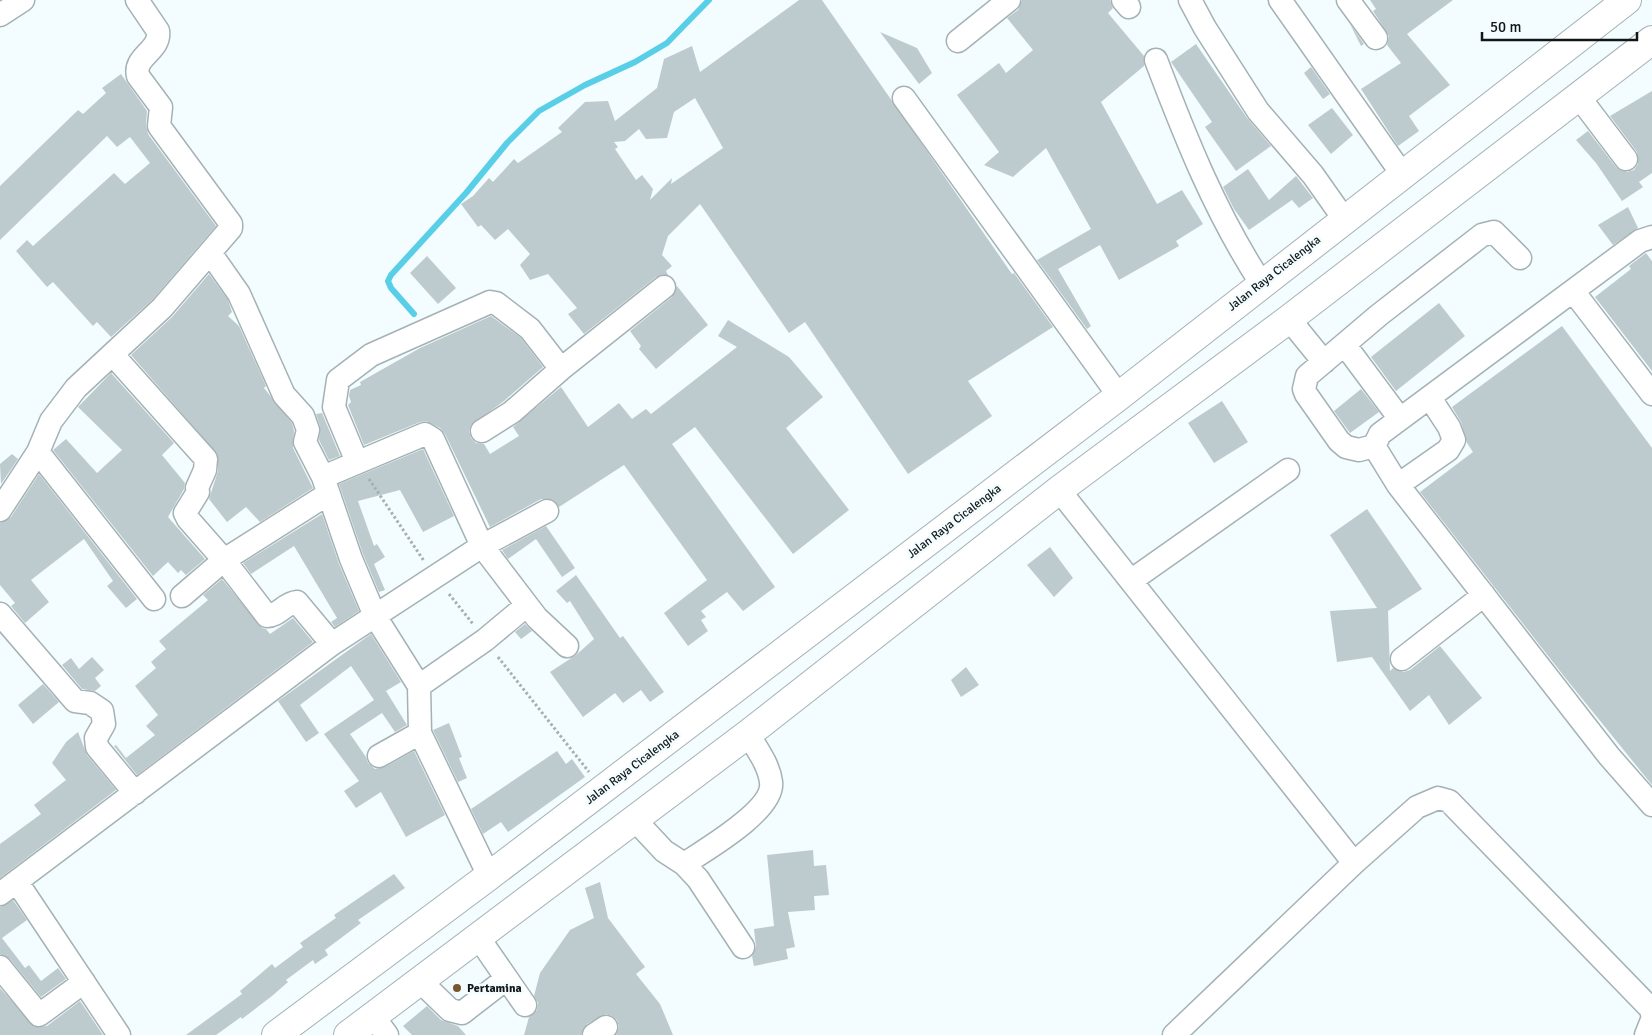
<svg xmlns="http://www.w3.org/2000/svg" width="1652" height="1035" viewBox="0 0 1652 1035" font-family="Signika,sans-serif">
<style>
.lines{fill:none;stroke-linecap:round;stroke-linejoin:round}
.stream{stroke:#58cee7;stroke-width:6}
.building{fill:#bdcbcf;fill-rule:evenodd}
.minor-casing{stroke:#a4b2b5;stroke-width:25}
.highway-casing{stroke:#a4b2b5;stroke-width:30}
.path{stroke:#a7afb0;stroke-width:3;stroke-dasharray:2.5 2.5;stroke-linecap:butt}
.minor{stroke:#fff;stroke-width:22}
.highway{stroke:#fff;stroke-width:28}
.poi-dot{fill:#78572e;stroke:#f3fcfe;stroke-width:2}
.labels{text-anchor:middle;stroke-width:5;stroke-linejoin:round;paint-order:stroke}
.street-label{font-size:12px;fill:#111617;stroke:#f3fcfe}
.poi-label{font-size:12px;font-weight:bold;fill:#111617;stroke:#f3fcfe;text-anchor:start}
</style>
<rect width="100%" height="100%" fill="#f3fcfe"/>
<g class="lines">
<path class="stream" d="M414,314l-23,-26 -3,-7 3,-6 75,-82 41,-50 32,-32 46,-26 50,-23 32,-19 42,-43"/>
</g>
<path class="building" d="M799,0h23l190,274 2,-1 39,54 -85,54 24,35 -84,58 -103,-152 -16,11 -89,-129 -32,32 -6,19 10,11 -6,5 2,4 -12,2 -72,57 -16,-20 9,-6 -29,-34 -18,6 -10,-15 10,-11 -22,-25 -13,11 -14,-15 -3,2 -17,-23 12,-8 16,-18 4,4 21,-23 4,4 44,-31 -4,-4 27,-26 23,-1 7,20 42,-33 7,-29 28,-13 8,26zM695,98l28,50 -52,36 1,-6 -22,22 3,-11 -11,-14 -6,5 -21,-31 3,-2 -4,-5 11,-1 14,-12 7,10 21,-1 7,-26z
M1022,0h88l3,8 -5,5 36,43v10l-43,36 56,102 25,-14 21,34 -27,17 3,5 -60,34 -19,-35 -42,24 33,57 -4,3 -50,-69 54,-31 -45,-81 -33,29 -29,-12 15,-13 -42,-57 42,-32 7,10 27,-23 -26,-32 11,-8z
M1370,0h83l-46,34 43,51 -41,31 10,15 -21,15 -37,-57 40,-26 -14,-18 2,-9 -16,-25 3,-2z
M1350,24l14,20 -3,2z
M880,32l37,16 15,25 -13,11z
M1196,44l51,74 24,28 -35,25 -31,-44 7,-5 -41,-60z
M1311,67l19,27 -7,5 -19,-26z
M121,74l26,37 -1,14 2,9 68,92 -63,73 -42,38 -14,-15 -4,4 -40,-44 -6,5 -31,-36 11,-11 6,6 81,-73 11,11 25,-21 -20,-26 -13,10 -10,-11 -107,104v-54l78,-76 5,4 23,-21 -4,-5z
M1652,91v82l-13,9 4,5 -21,14 -26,-38 -20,-23 12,-9 28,36 11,5 7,-2 4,-6 -1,-12 -27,-36z
M1332,108l21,27 -22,19 -23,-29z
M1248,169l21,31 27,-24 17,22 -14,10 -7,-8 -43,30 -15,-21 -11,-22z
M1628,207l10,21 -25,17 -15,-20z
M1646,253l6,8v110l-57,-74 36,-28 -2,-3z
M427,256l29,32 -18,16 -28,-31z
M209,274l19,26 4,12 -4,4 11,10 27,60 -2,2 28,35 2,8 -1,17 20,40 -53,34 -14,-15 -19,15 -18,-23 9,-28v-16l-87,-100 41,-38z
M677,286l31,39 -52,44 -17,-20 2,-3 -11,-15 42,-34z
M1439,303l26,33 -69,55 -25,-34z
M491,316l30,22 22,29 -39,34 -33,24 -2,6 2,7 5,5 8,1 6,10 29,-18 -6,-9 48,-40 27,40 31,-24 13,16 14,-10 5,5 86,-67 -19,-11 10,-16 61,37 34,40 -37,31 63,82 -56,44 -98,-127 -23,17 103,143 -32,24 -16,-19 -26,19 5,6 -5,3 7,11 -20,15 -24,-33 43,-33 -83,-115 -65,42 -6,-7 -12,-1 -51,28 -45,-93 -5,-6 -14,-7 -6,1 -56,23 -16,-40 3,-3 -2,-6 1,-6 11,-5 -1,-3 60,-34z
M1562,326l90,122v337l-85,-105 -147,-188 53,-40 -6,-9 -6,-21 -9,-15z
M111,373l63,70 -12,12 23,28 -1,6 -16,28 37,42 -19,16 -5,-5 -3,3 -10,-11 -15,14 -100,-126 13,-11 31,34 25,-23 -44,-43z
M1361,389l18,23 -29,21 -16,-22z
M1222,401l26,41 -34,21 -26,-40z
M322,413l18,43 -11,4 -10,-20 1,-14 -4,-12z
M423,449l31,67 -31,16 -23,-42 -42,11 16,45 3,-2 8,13 -11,7 11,26 -6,2 -16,-38 -24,-70z
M12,454l6,5 -17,25 -1,-20z
M39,474l98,125 -11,9 -19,-22 6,-5 -29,-42 -53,41 18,22 -24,21 -14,-17 4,-3 -15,-18v-62l11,-6z
M1367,509l55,80 -34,22 2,60 3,-3 10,4 7,-2 30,-24 42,52 -33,27 -20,-30 -19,16 -38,-54 -35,5 -7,-51 47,-3 -47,-73z
M322,514l17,50 20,47 -24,16 -4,-5 6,-4 -43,-72 -43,28 -8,-11z
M546,526l29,42 -13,9 -26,-38 -28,20 -6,-9z
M1050,547l23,31 -19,19 -27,-32z
M576,575l44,63 3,-2 41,56 -14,10 -9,-12 -18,13 -8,-10 -32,24 -33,-45 26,-17 18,-16 -24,-38 -3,2 -11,-12z
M222,579l40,49 4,1 4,5 23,-16 20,24 -176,133 -23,-29 2,-1 10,13 29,-23 -9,-9 12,-11 -23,-29 21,-18 -5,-6 15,-13 -7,-8 49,-41 -5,-5z
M525,624l7,7 -11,8 -6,-7z
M371,634l30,48 -15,9 21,34 -12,7 -13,-19 -32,21 16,23 2,6 7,6 10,-2 29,-16 31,64 -39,22 -25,-45 -25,16 -12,-17 15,-10 -35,-47 50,-34 -23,-34 -51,39 19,28 -13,9 -28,-41z
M92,657l12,13 -9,8 6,8 -6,5 -13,-2 -20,-24 9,-7 8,11z
M966,667l13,18 -18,12 -10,-17z
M43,684l16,18 -26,22 -15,-19z
M449,723l13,34 -3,1 8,20 -9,4 -25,-52z
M78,732l9,23 29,35 -116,88v-34l41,-30 -7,-9 32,-25 -14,-17 14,-21z
M557,751l9,13 6,-5 13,18 -77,55 -7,-10 -18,12 -12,-25z
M813,850l1,16 12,-1 3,30 -15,1 1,14 -27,2 7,35 -9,2 2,10 -34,7 -2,-10 4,-9 -2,-18 20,-3 -7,-71z
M394,874l11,14 -47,32 3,3 -36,27 3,5 -13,9 -2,-4 -27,20 2,2 -16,14 -30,23 -1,-2 -25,18h-30l56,-41 -2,-3 32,-27 3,4 28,-21 -3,-4 36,-25 -2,-3z
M600,882l8,36 37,49 -9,7 24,30 13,31h-57l3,-8 -2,-7 -5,-4 -6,-2 -19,10 -6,11h-57l5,-18 8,-7 1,-7 -4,-7 6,-23 30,-43 24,-12 -9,-30z
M13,900l14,20 -25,18 23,30 4,-3 12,16 17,-13 8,11 -25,18 -31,-38 -10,-5v-47z
M0,988l35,39 12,-1 33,-25 23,34h-103z
M427,1006l14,14 17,6 8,9h-54l-9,-9z"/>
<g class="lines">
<defs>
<path id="minor" d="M1123,0l6,7
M1190,0l15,28 53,83 55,64 31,44
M1280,0l122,174
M1348,0l28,38
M0,15l23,-15
M958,41l51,-41
M1156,60c30,79 59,152 105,223
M1579,97l47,62
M904,98l215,298
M1652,237l-12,4 -252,187 -8,6 -6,12 24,39 211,271 43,49
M211,254l28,40 45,101 19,21 5,14 -3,12 18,35 28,82 24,57 44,70 1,47 69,143
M1573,291l79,103
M1289,319l35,43
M1345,345l55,74
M113,355l93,104 -1,11 -8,18 1,4 -13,21 3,6 36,41 43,56c11,0 18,-13 30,-14l35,42
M482,431l30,-19 49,-43 103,-82
M1374,446l-15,4 -13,-3 -7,-6 -33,-47 -2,-5 3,-13 72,-61 103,-80 12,-3 26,26
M38,452l116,147
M357,462l-23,-55 4,-27 33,-25 119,-53 6,1 34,26 31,40
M323,477l102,-43 8,5 49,107 45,59
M1398,485l50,-35 6,-10 -5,-13 -19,-29
M1059,490l295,373
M0,510l38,-58 13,-31 25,-33 86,-80 69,-80v-4l-72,-98 2,-19 -23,-31c-5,-20 23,-25 20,-45l-21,-31
M1132,580l156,-110
M182,596l42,-36 104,-66
M0,614l75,87 15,2 12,8 2,13 -8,14 1,9 38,46
M1402,659l82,-64
M419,686l66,-46 42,-35 10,13 30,28
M379,756l41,-23
M635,820l29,31 20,13 14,15 45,68
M684,864c21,-14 91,-54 87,-82 -2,-17 -14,-33 -23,-48
M17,882l102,153
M0,894l332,-250 150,-98 65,-35
M478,937l47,68
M0,967l39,48 45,-33
M420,981l30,29 12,3 44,-34
M373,1016l14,19
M594,1035l12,-8
M1174,1035l180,-172 63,-56 21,-9 11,3 202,208 1,5
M1646,1035l6,-15"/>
<path id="highway" d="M276,1035l213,-159 630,-480 508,-396
M348,1035l400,-301 311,-244 230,-171 363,-279"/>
</defs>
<use href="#minor" class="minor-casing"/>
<use href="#highway" class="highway-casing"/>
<path class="path" d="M369,479l55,82
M449,594l24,30
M498,657l91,115"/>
<use href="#minor" class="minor"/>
<use href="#highway" class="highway"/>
</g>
<circle class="poi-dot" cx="457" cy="988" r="5"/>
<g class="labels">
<g class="street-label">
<text transform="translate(1274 273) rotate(-38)" y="4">Jalan Raya Cicalengka</text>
<text transform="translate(954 521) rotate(-37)" y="4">Jalan Raya Cicalengka</text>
<text transform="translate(632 767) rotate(-37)" y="4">Jalan Raya Cicalengka</text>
</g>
<g class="poi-label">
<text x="467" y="992">Pertamina</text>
</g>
</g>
<path d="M1482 32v8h155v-8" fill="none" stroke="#111617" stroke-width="2.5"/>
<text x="1490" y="32" font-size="15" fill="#111617" stroke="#f3fcfe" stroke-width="4" paint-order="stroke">50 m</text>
</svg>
